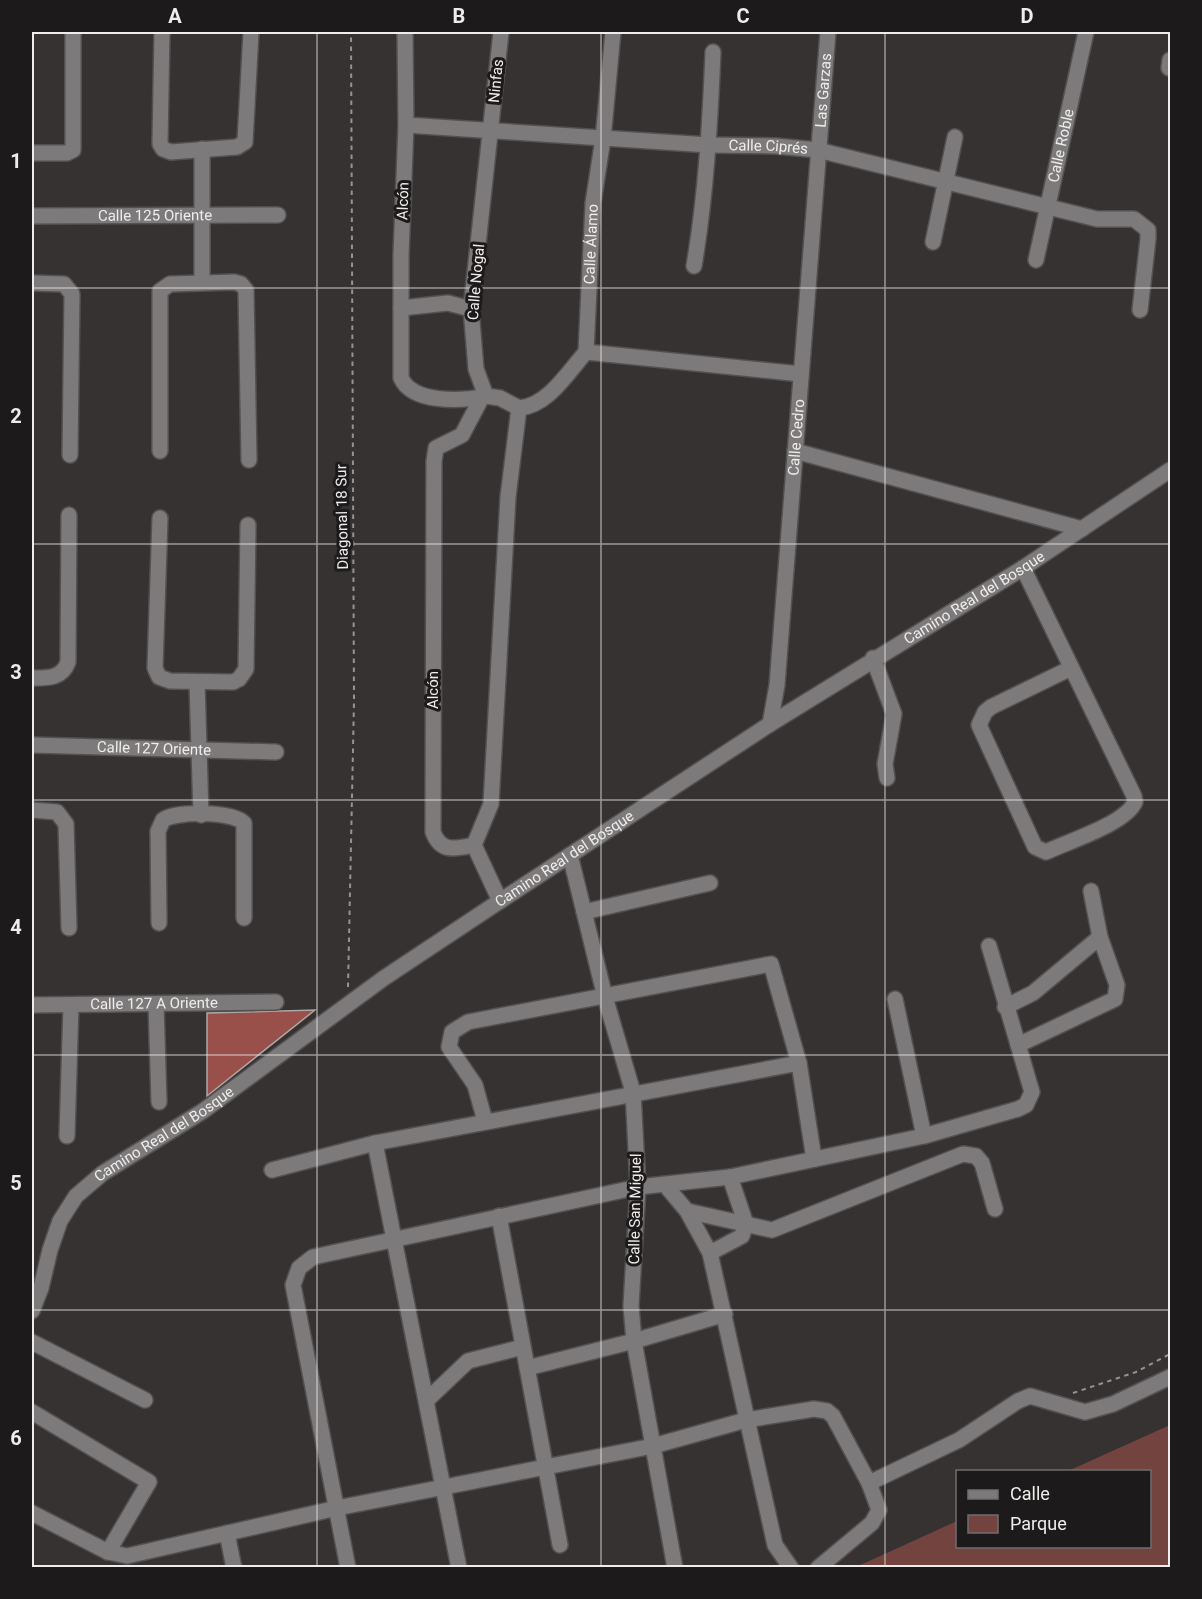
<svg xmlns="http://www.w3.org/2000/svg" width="1202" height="1599" viewBox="0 0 1202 1599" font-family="Roboto,sans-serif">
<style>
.green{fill:#73433f}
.building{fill:#99504a;stroke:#ada8a7;stroke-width:1.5}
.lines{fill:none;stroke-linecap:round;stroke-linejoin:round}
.minor-casing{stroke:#54504f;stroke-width:18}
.path{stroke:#969392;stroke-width:2;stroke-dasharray:4.5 4.5;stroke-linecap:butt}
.minor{stroke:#7c7a7a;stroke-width:15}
.grid{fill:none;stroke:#efecec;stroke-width:1.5;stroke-opacity:0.55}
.labels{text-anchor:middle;stroke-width:6;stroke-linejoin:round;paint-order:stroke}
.street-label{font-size:15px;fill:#efecec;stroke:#1c1a1a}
.neatline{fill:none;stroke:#efecec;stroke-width:2}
.grid-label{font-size:20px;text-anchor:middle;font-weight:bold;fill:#efecec}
</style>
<rect width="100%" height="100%" fill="#363231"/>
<path class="green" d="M1170,1425v142h-314l101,-46 1,25h192v-74l-82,-1z"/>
<path class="building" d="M315,1010l-108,86v-83z"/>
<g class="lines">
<defs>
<g id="minor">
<path d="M162,32l-2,112 3,5 8,3 66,-5 8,-5 6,-110"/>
<path d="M405,32l1,93 -5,130v123c12,26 61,23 85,18"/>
<path d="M501,32l-30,277 5,60 10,27 14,2 19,10"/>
<path d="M1169,68l1,-8"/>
<path id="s1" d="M406,125l303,20 67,1 42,4 279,69h37l14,11v9l-8,71"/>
<path d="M32,153h35l6,-3v-118"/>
<path id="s2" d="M32,216l246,-1"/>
<path d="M933,242l22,-105"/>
<path id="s3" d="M1036,260l50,-228"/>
<path d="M694,266c12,-71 16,-142 19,-214"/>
<path d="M202,282v-133"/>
<path d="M32,283l32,1 8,10 -2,161"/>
<path d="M401,308l47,-5 23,6"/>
<path id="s4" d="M586,352l7,-149 10,-64 10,-107"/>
<path d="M586,352l215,22"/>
<path d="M482,397l-20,38 -26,13 -2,13 -1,371c8,21 22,17 41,13l26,56"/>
<path d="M519,408c29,-2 49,-36 67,-56"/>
<path d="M160,451v-160l10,-7 64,-2 7,2 5,6 3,170"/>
<path d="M795,451l287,78"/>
<path d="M160,518l-5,150 4,9 11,4 63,1 6,-3 7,-10 2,-144"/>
<path d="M1023,568l111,228 1,6c-10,22 -66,39 -89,50l-11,-5 -56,-122 6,-13 6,-5 80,-39"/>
<path d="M873,658l21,56 -9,50 2,14"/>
<path d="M32,678c15,0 30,1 36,-16l1,-147"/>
<path d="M197,682l4,133"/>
<path id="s5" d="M770,724l7,-39 51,-653"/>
<path id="s6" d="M32,745l244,7"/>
<path d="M32,810l25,2 9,12 3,104"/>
<path d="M474,845l17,-41 17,-307 11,-89"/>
<path d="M570,855l35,142 28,95 5,95 -7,119 3,35 41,227"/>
<path d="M584,912l126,-29"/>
<path d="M159,923l-1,-92 5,-11c12,-9 70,-9 81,3v95"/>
<path d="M895,999l29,137"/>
<path d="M156,1004l3,98"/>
<path id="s7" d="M32,1005l244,-3"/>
<path d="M1005,1007l28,-14 67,-56"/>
<path d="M1018,1045l97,-46 2,-14 -17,-48 -9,-46"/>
<path d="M485,1121l-10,-36 -26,-38 3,-15 16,-10 303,-58 28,99 15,96"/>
<path d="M67,1136l4,-131"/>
<path d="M375,1143l84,425"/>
<path d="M272,1170l103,-27 424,-80"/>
<path d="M666,1186l21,25 23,42 65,292 16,23"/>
<path d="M687,1211l85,19 191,-76 13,2 6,7 13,46"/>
<path d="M499,1216l61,329"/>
<path d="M710,1253l32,-17 4,-12 -16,-47"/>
<path id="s8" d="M32,1311l9,-23 9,-38 10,-29 16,-25 27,-23 100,-62 181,-133 116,-77 270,-177 253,-156 147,-98"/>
<path d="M32,1342l113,58"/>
<path d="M527,1368l107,-27 91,-27"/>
<path d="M427,1400l41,-39 55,-14"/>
<path d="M32,1412l117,70 -41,70"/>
<path d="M869,1483l90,-43 59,-39 12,-5 55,16 28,-8 57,-27"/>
<path d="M32,1513l76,39 19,4 210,-48 316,-62 93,-26 68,-11 13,2 6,5 36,67 10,27 -7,13 -54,45"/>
<path d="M227,1533l7,35"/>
<path d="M348,1568l-55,-283 6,-17 14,-11 325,-70 92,-10 194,-41 94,-27 8,-4 6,-13 -43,-146"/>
</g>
</defs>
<use href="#minor" class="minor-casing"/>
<path class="path" d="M348,987l6,-286 -3,-669
M1073,1393l63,-21 34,-18"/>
<use href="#minor" class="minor"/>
</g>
<path class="grid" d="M317,32v1536M601,32v1536M885,32v1536M32,288h1138M32,544h1138M32,800h1138M32,1055h1138M32,1310h1138"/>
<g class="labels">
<g class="street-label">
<text transform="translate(496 81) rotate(-84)" y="5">Ninfas</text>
<text dy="5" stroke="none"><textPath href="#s5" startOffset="636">Las Garzas</textPath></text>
<text dy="5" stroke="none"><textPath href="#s3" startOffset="117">Calle Roble</textPath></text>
<text dy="5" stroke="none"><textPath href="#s1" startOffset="363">Calle Ciprés</textPath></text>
<text transform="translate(403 201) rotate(-88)" y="5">Alcón</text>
<text dy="5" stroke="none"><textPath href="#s2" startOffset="123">Calle 125 Oriente</textPath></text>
<text dy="5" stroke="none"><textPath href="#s4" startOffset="108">Calle Álamo</textPath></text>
<text transform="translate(476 282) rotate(-85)" y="5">Calle Nogal</text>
<text dy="5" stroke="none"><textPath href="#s5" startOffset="288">Calle Cedro</textPath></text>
<text transform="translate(342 517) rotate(-91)" y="5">Diagonal 18 Sur</text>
<text dy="5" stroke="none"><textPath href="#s8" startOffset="1204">Camino Real del Bosque</textPath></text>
<text transform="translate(433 690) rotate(-90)" y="5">Alcón</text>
<text dy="5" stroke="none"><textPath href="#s6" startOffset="122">Calle 127 Oriente</textPath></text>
<text dy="5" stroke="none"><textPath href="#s8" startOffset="718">Camino Real del Bosque</textPath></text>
<text dy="5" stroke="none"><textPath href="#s7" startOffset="122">Calle 127 A Oriente</textPath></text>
<text dy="5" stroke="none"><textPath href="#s8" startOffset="232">Camino Real del Bosque</textPath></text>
<text transform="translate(635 1209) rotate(-89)" y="5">Calle San Miguel</text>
</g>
</g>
<rect width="1202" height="1599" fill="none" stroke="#1c1a1a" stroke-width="66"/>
<rect x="956" y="1470" width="195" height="78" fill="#1c1a1a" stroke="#706e6e" stroke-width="1.5"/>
<rect x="968" y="1490" width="30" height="9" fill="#7c7a7a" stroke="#706e6e" stroke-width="1.5"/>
<text x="1010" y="1500" font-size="18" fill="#efecec">Calle</text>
<rect x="968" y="1515" width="30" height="18" fill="#73433f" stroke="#706e6e" stroke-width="1.5"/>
<text x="1010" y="1530" font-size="18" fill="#efecec">Parque</text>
<rect x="33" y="33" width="1136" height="1533" class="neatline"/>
<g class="grid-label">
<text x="175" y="23">A</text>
<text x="459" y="23">B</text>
<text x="743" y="23">C</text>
<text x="1027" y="23">D</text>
<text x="16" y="168">1</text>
<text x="16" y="423">2</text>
<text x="16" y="679">3</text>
<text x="16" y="934">4</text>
<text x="16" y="1190">5</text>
<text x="16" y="1445">6</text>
</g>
</svg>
